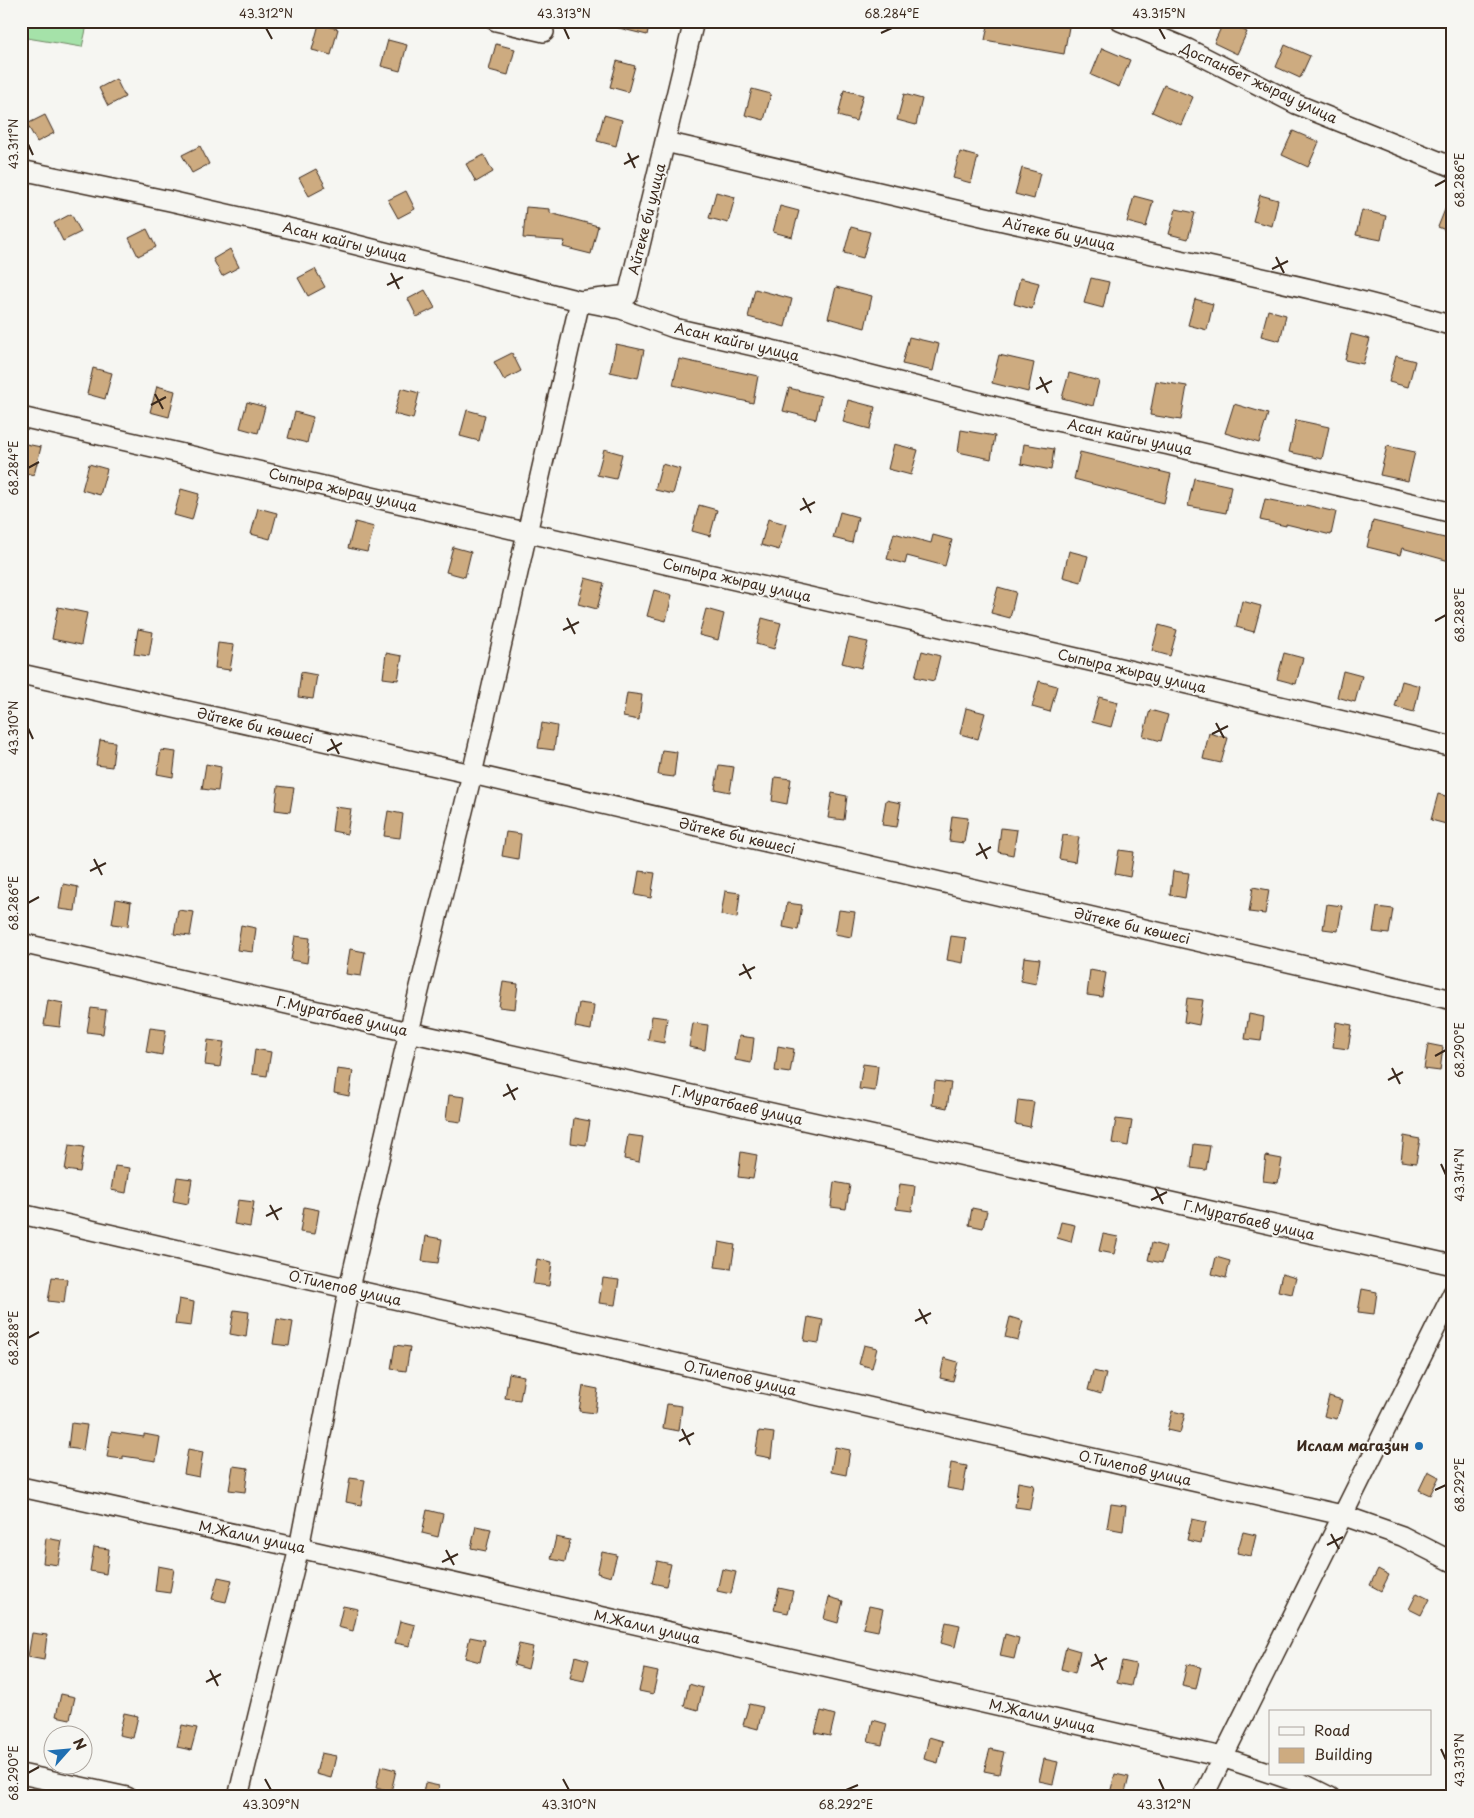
<svg xmlns="http://www.w3.org/2000/svg" width="1474" height="1818" viewBox="0 0 1474 1818" font-family="'Playpen Sans',sans-serif">
<style>
.green{fill:#a5e2a9;stroke:#708664}
.building{fill:#cdab80;stroke:#3b2a1e}
.lines{fill:none;stroke-linecap:round;stroke-linejoin:round}
.street-casing{stroke:#3b2a1e;stroke-width:22}
.street{stroke:#f6f6f2;stroke-width:19}
.ticks{fill:none;stroke:#3b2a1e;stroke-width:2}
.poi-dot{fill:#1f6fb2;stroke:#f6f6f2;stroke-width:2}
.labels{text-anchor:middle;stroke-width:4;stroke-linejoin:round;paint-order:stroke}
.street-label{font-size:14px;fill:#3b2a1e;stroke:#f6f6f2}
.poi-label{font-size:14px;font-weight:bold;fill:#3b2a1e;stroke:#f6f6f2;text-anchor:end}
.neatline{fill:none;stroke:#3b2a1e;stroke-width:2}
.ticks-label{font-size:12px;text-anchor:middle;fill:#3b2a1e}
</style>
<rect width="100%" height="100%" fill="#f6f6f2"/>
<filter id="ink" filterUnits="userSpaceOnUse"><feTurbulence type="fractalNoise" baseFrequency=".02" numOctaves="2"/><feDisplacementMap in="SourceGraphic" scale="10" xChannelSelector="R" yChannelSelector="G"/><feConvolveMatrix kernelMatrix="1 2 1 2 8 2 1 2 1" color-interpolation-filters="sRGB"/></filter>
<g filter="url(#ink)">
<path class="green" d="M21,21h67l-6,26 -61,-10z"/>
<path class="building" d="M612,21h38l-3,14 -36,-9z
M989,21h42l38,6 -5,27 -79,-14z
M1224,21l23,11 -10,22 -23,-11z
M319,24l19,5 -7,26 -19,-5z
M388,40l19,5 -7,26 -19,-5z
M496,44l19,5 -7,26 -19,-5z
M1285,45l25,11 -10,22 -24,-11z
M1102,48l28,12 -11,27 -28,-12z
M617,61l18,5 -7,26 -18,-5z
M116,79l9,18 -17,9 -9,-18z
M1164,85l29,12 -12,28 -29,-13z
M752,89l19,5 -7,26 -19,-5z
M844,90l19,5 -7,26 -18,-5z
M904,94l18,5 -6,26 -19,-5z
M45,115l9,18 -17,9 -10,-18z
M604,115l18,5 -6,26 -19,-5z
M1293,131l26,11 -11,25 -26,-12z
M200,146l9,18 -17,9 -10,-18z
M960,152l18,5 -7,26 -18,-5z
M484,155l9,17 -17,10 -10,-18z
M1022,168l18,5 -6,26 -19,-5z
M316,169l10,18 -17,9 -10,-18z
M406,191l9,18 -17,9 -10,-18z
M716,192l19,5 -7,26 -19,-5z
M1452,192h1v41l-15,-6z
M1260,195l18,5 -6,26 -19,-5z
M1134,196l19,5 -7,26 -19,-5z
M780,206l19,5 -7,26 -19,-5z
M526,207l24,2v4l48,13 -7,28 -28,-7 2,-6 -42,-3z
M1176,209l19,4 -7,26 -19,-5z
M1362,210l24,6 -5,24 -25,-5z
M71,214l10,18 -18,9 -9,-18z
M851,227l19,5 -7,26 -19,-5z
M147,229l9,18 -18,9 -9,-18z
M230,249l9,18 -17,9 -9,-17z
M315,269l10,18 -17,9 -10,-18z
M1020,278l19,5 -7,26 -18,-5z
M1091,278l18,4 -6,26 -19,-5z
M836,287l36,9 -7,32 -37,-10z
M755,289l37,10 -7,28 -37,-10z
M425,290l10,18 -18,9 -9,-18z
M1195,299l18,5 -6,26 -19,-5z
M1268,310l18,5 -6,26 -19,-5z
M1351,334l19,5 -7,25 -18,-4z
M909,337l30,7 -6,27 -31,-7z
M616,344l28,6 -6,28 -28,-6z
M512,353l9,18 -17,9 -10,-18z
M999,355l35,8 -6,29 -36,-9z
M1396,356l19,5 -7,26 -19,-5z
M679,359l79,17 -5,27 -80,-18z
M93,368l19,5 -7,26 -18,-5z
M1069,373l30,8 -6,25 -31,-8z
M1156,381l31,5 -6,34 -31,-5z
M157,386l18,5 -6,26 -19,-5z
M401,388l18,5 -6,26 -19,-5z
M789,388l32,8 -5,23 -33,-8z
M848,400l27,7 -5,22 -27,-7z
M247,402l18,5 -7,26 -18,-5z
M1234,404l34,10 -9,29 -34,-10z
M467,410l18,5 -6,26 -19,-5z
M295,412l18,5 -6,26 -19,-5z
M1296,420l33,7 -7,32 -33,-7z
M961,430l34,6 -4,23 -33,-7z
M21,443l20,4 -7,28 -13,-3z
M894,444l24,6 -7,25 -23,-6z
M1024,444l30,5 -3,21 -30,-6z
M1387,446l28,6 -7,29 -28,-6z
M604,449l18,5 -6,25 -19,-4z
M1080,452l91,22 -7,29 -90,-24z
M89,464l18,5 -7,26 -18,-5z
M662,464l18,5 -7,25 -18,-4z
M1194,478l37,8 -5,27 -38,-7z
M181,489l18,5 -7,26 -18,-5z
M1265,499l40,8 1,-2 30,7 -5,23 -45,-11v2l-26,-6z
M699,505l18,5 -7,26 -18,-5z
M258,508l19,5 -7,26 -19,-5z
M840,512l18,5 -6,26 -19,-5z
M768,519l18,5 -7,26 -18,-5z
M1373,521l80,19v22l-51,-14 -2,7 -33,-8z
M355,522l19,5 -7,25 -19,-4z
M894,533l37,10 2,-8 19,5 -7,26 -38,-10 -2,8 -18,-5z
M453,547l18,5 -6,25 -19,-5z
M1069,551l19,5 -7,26 -18,-5z
M585,578l19,5 -7,26 -19,-5z
M998,587l18,5 -6,26 -19,-5z
M654,590l18,5 -6,26 -19,-5z
M1242,601l19,5 -7,26 -18,-5z
M58,607l29,6 -6,32 -29,-6z
M706,609l18,5 -6,26 -19,-5z
M762,618l19,5 -7,26 -18,-5z
M1159,625l18,5 -7,26 -18,-5z
M138,629l15,3 -4,24 -15,-2z
M849,638l19,4 -7,26 -19,-5z
M218,643l16,2 -4,25 -15,-2z
M922,651l18,5 -6,25 -19,-4z
M386,653l16,3 -4,24 -15,-2z
M1284,653l19,5 -7,26 -19,-5z
M1343,671l19,5 -7,26 -18,-5z
M301,672l16,3 -4,24 -15,-2z
M1039,681l18,5 -7,26 -18,-5z
M1402,681l18,5 -6,26 -19,-5z
M627,693l15,2 -3,25 -16,-3z
M1099,697l19,5 -7,25 -19,-5z
M966,708l19,5 -7,26 -18,-5z
M1150,710l18,5 -7,26 -18,-5z
M542,723l15,3 -3,24 -16,-2z
M1209,733l19,5 -7,25 -18,-4z
M100,740l15,2 -3,25 -16,-2z
M161,750l15,2 -3,25 -16,-3z
M662,750l15,2 -3,25 -16,-2z
M206,764l15,3 -3,24 -16,-2z
M719,765l15,2 -4,25 -15,-3z
M775,777l16,2 -4,25 -15,-3z
M278,786l16,2 -4,24 -15,-2z
M832,793l15,3 -3,24 -16,-2z
M1438,794l15,4v15l-3,12 -19,-5z
M886,800l15,3 -4,24 -15,-2z
M335,807l16,2 -4,25 -15,-3z
M388,811l15,3 -3,24 -16,-2z
M952,816l16,2 -4,25 -15,-2z
M1001,828l16,2 -4,25 -15,-3z
M506,832l15,2 -3,25 -16,-3z
M1063,835l16,2 -4,25 -16,-3z
M1119,850l15,2 -4,25 -15,-3z
M639,871l16,2 -4,25 -16,-3z
M1173,871l16,2 -4,25 -15,-3z
M63,884l15,3 -3,24 -16,-2z
M1253,887l16,3 -4,24 -16,-2z
M725,891l15,2 -3,25 -16,-3z
M116,899l15,3 -3,24 -16,-2z
M787,903l15,2 -4,25 -15,-3z
M1327,904l15,2 -4,25 -15,-2z
M1377,907l16,2 -4,25 -16,-2z
M178,910l16,2 -4,24 -16,-2z
M839,910l16,2 -4,25 -16,-3z
M241,925l15,3 -3,24 -16,-2z
M295,936l15,2 -3,25 -16,-3z
M951,936l15,2 -3,25 -16,-3z
M350,949l15,3 -4,24 -15,-2z
M1024,957l16,2 -4,25 -15,-3z
M1090,970l16,3 -4,24 -15,-2z
M503,982l15,2 -3,25 -16,-2z
M1187,998l16,2 -4,25 -15,-3z
M48,1000l15,3 -3,24 -16,-2z
M579,1003l15,2 -3,25 -16,-3z
M91,1008l15,2 -3,24 -16,-2z
M1249,1014l15,3 -3,24 -16,-2z
M652,1016l15,2 -3,25 -16,-3z
M1336,1022l16,3 -4,24 -15,-2z
M693,1023l15,2 -3,25 -16,-3z
M150,1028l16,2 -4,25 -16,-3z
M739,1036l15,2 -3,25 -16,-3z
M208,1040l16,2 -4,25 -15,-2z
M1428,1044l15,3 -3,24 -16,-2z
M778,1046l16,3 -4,24 -15,-2z
M255,1049l16,3 -4,24 -15,-2z
M863,1064l15,2 -3,25 -16,-2z
M337,1069l16,2 -4,25 -15,-3z
M935,1081l16,2 -4,25 -15,-3z
M449,1095l16,2 -4,25 -15,-2z
M1018,1100l16,2 -4,25 -15,-3z
M574,1118l16,3 -4,24 -15,-2z
M1116,1119l16,2 -4,25 -16,-3z
M628,1135l15,2 -4,25 -15,-3z
M1404,1136l16,3 -4,24 -15,-2z
M1194,1144l16,2 -4,24 -15,-2z
M69,1145l15,2 -4,25 -15,-2z
M741,1152l16,3 -4,24 -15,-2z
M1266,1156l16,3 -4,24 -15,-2z
M115,1166l15,2 -4,25 -15,-3z
M177,1177l15,2 -4,25 -15,-3z
M834,1182l16,3 -4,24 -15,-2z
M900,1184l15,2 -3,25 -16,-2z
M238,1200l16,2 -4,25 -16,-3z
M304,1207l15,3 -4,24 -15,-2z
M972,1208l15,3 -4,17 -14,-3z
M1061,1222l14,3 -4,17 -14,-4z
M1103,1234l15,3 -4,17 -15,-3z
M426,1236l16,3 -4,24 -16,-2z
M719,1242l16,3 -4,24 -16,-2z
M1152,1243l14,4 -4,16 -14,-3z
M1216,1257l14,4 -4,17 -14,-4z
M537,1259l15,3 -3,24 -16,-2z
M1282,1274l14,4 -4,16 -14,-3z
M52,1277l15,2 -3,24 -16,-2z
M603,1278l16,2 -4,25 -16,-2z
M1362,1289l15,3 -3,22 -16,-2z
M179,1299l15,3 -3,24 -16,-2z
M234,1310l15,2 -3,25 -16,-3z
M808,1317l15,3 -4,23 -15,-2z
M1010,1317l13,4 -5,19 -13,-3z
M277,1319l16,3 -4,24 -16,-2z
M395,1345l15,2 -4,24 -15,-2z
M864,1345l13,3 -5,20 -13,-4z
M944,1358l14,4 -5,19 -13,-3z
M1093,1371l13,3 -5,20 -13,-4z
M509,1373l15,3 -4,24 -15,-2z
M583,1386l15,3 -3,24 -16,-2z
M1329,1396l13,4 -5,19 -13,-3z
M667,1404l15,2 -3,25 -16,-3z
M1172,1411l13,3 -5,19 -13,-3z
M71,1423l16,2 -4,25 -15,-2z
M759,1431l15,2 -3,25 -16,-3z
M111,1432l33,5v-3l16,3 -4,24 -33,-5v3l-16,-2z
M835,1447l15,3 -4,25 -15,-3z
M188,1449l15,3 -4,25 -15,-3z
M951,1463l16,3 -4,25 -16,-3z
M233,1466l15,2 -3,24 -16,-2z
M1428,1471l11,6 -9,18 -11,-5z
M350,1478l15,2 -4,25 -15,-3z
M1018,1482l16,3 -4,24 -15,-2z
M1111,1504l15,2 -3,25 -16,-3z
M427,1510l16,4 -5,23 -16,-4z
M1192,1519l14,3 -5,21 -14,-3z
M476,1526l15,3 -5,22 -15,-3z
M1243,1532l13,3 -5,21 -14,-3z
M556,1537l14,3 -5,22 -14,-3z
M46,1538l16,3 -4,24 -15,-2z
M94,1547l15,2 -3,25 -16,-3z
M602,1552l15,3 -6,22 -14,-4z
M657,1561l14,3 -5,22 -14,-3z
M158,1566l16,3 -4,24 -15,-2z
M722,1569l14,3 -5,22 -14,-3z
M1378,1569l11,6 -8,16 -11,-6z
M218,1577l14,3 -6,22 -14,-3z
M779,1588l14,3 -5,22 -14,-3z
M1417,1593l12,6 -8,16 -12,-6z
M829,1597l14,4 -5,22 -14,-4z
M343,1606l15,3 -5,22 -15,-4z
M869,1606l14,3 -5,22 -15,-3z
M400,1621l15,4 -5,21 -15,-3z
M946,1622l14,3 -5,22 -14,-4z
M32,1633l15,2 -3,25 -16,-3z
M1005,1634l14,4 -5,21 -14,-3z
M470,1637l15,3 -5,22 -15,-4z
M519,1644l14,3 -5,22 -14,-4z
M1066,1647l14,4 -5,22 -14,-4z
M575,1656l14,4 -5,21 -14,-3z
M1122,1661l14,3 -5,22 -14,-3z
M1187,1664l14,3 -5,22 -14,-3z
M644,1669l14,3 -5,22 -14,-3z
M689,1684l14,4 -5,22 -14,-4z
M61,1694l14,3 -5,22 -14,-3z
M749,1704l14,3 -5,22 -15,-4z
M821,1711l14,4 -5,21 -15,-3z
M124,1713l14,3 -5,22 -14,-3z
M873,1720l14,4 -5,21 -14,-3z
M182,1725l15,3 -6,22 -14,-3z
M929,1737l14,4 -5,22 -14,-4z
M990,1749l14,3 -5,22 -15,-3z
M321,1753l15,3 -5,22 -15,-4z
M1044,1759l14,3 -5,22 -14,-3z
M381,1766l15,4 -5,22 -15,-4z
M1115,1774l14,3 -5,20h-15z
M425,1783l14,3 -2,11h-15z"/>
<g class="lines">
<defs>
<path id="street" d="M496,21l48,11
M1120,21l68,28 108,55 157,63
M665,142c131,30 261,62 392,91 132,30 266,55 396,93
M21,170l149,31 131,30 279,70 41,8 53,19 102,23 257,65 136,29 284,68
M21,417l1082,247 350,83
M21,674l451,100 981,226
M21,943l388,89 1044,233
M21,1214l1321,301 60,21 51,26
M21,1487l278,61 923,209 48,16
M21,1774l106,23
M1274,1774l32,11 24,12
M238,1797l61,-249 50,-260 60,-256 63,-258 108,-473 48,-6 66,-274
M1203,1797l250,-504"/>
</defs>
<use href="#street" class="street-casing"/>
<use href="#street" class="street"/>
</g>
</g>
<path class="ticks" d="M266,28l6,11M564,28l5,11M1159,28l6,11M881,33l11,-5M28,144l5,11M628,153l7,15M624,164l15,-8M1435,186l11,-6M1276,257l8,16M1272,269l16,-8M391,273l8,16M387,285l16,-8M1040,377l8,16M1036,389l16,-8M155,394l8,15M151,405l15,-8M28,468l11,-6M803,498l8,15M800,510l15,-8M567,618l8,16M1435,621l11,-6M563,630l16,-8M1216,723l8,15M28,728l5,11M1212,734l16,-8M331,739l8,15M327,751l15,-8M979,843l8,16M976,855l15,-8M94,859l8,16M90,871l16,-8M28,903l11,-6M743,964l8,15M739,975l16,-8M1435,1056l11,-6M1392,1068l8,16M1388,1080l15,-8M507,1084l8,16M503,1096l15,-8M1441,1164l5,11M1155,1188l8,16M1151,1200l16,-8M270,1205l8,15M266,1216l16,-8M919,1309l8,15M915,1321l16,-8M28,1338l11,-6M682,1429l8,16M679,1441l15,-8M1435,1490l11,-5M1331,1534l8,15M1327,1545l16,-8M446,1550l8,15M442,1562l16,-8M1095,1654l8,16M1091,1666l16,-8M210,1670l8,16M206,1682l15,-8M1441,1749l5,11M28,1773l11,-6M265,1779l6,11M563,1779l6,11M1159,1779l5,11M846,1790l12,-5"/>
<circle class="poi-dot" cx="1419" cy="1446" r="5"/>
<g class="labels">
<g class="street-label">
<text transform="translate(1259 83) rotate(25)" y="5">Доспанбет жырау улица</text>
<text transform="translate(647 219) rotate(-76)" y="5">Айтеке би улица</text>
<text transform="translate(1059 234) rotate(12)" y="5">Айтеке би улица</text>
<text transform="translate(345 242) rotate(14)" y="5">Асан кайгы улица</text>
<text transform="translate(737 342) rotate(13)" y="5">Асан кайгы улица</text>
<text transform="translate(1130 437) rotate(12)" y="5">Асан кайгы улица</text>
<text transform="translate(343 490) rotate(13)" y="5">Сыпыра жырау улица</text>
<text transform="translate(737 580) rotate(13)" y="5">Сыпыра жырау улица</text>
<text transform="translate(1132 671) rotate(13)" y="5">Сыпыра жырау улица</text>
<text transform="translate(255 726) rotate(13)" y="5">Әйтеке би көшесі</text>
<text transform="translate(737 836) rotate(13)" y="5">Әйтеке би көшесі</text>
<text transform="translate(1132 926) rotate(13)" y="5">Әйтеке би көшесі</text>
<text transform="translate(342 1016) rotate(13)" y="5">Г.Муратбаев улица</text>
<text transform="translate(737 1105) rotate(13)" y="5">Г.Муратбаев улица</text>
<text transform="translate(1249 1220) rotate(13)" y="5">Г.Муратбаев улица</text>
<text transform="translate(345 1288) rotate(13)" y="5">О.Тилепов улица</text>
<text transform="translate(740 1378) rotate(13)" y="5">О.Тилепов улица</text>
<text transform="translate(1135 1468) rotate(13)" y="5">О.Тилепов улица</text>
<text transform="translate(252 1537) rotate(12)" y="5">М.Жалил улица</text>
<text transform="translate(647 1627) rotate(13)" y="5">М.Жалил улица</text>
<text transform="translate(1042 1716) rotate(13)" y="5">М.Жалил улица</text>
</g>
<g class="poi-label">
<text x="1409" y="1451">Ислам магазин</text>
</g>
</g>
<rect width="1474" height="1818" fill="none" stroke="#f6f6f2" stroke-width="55"/>
<rect x="1269" y="1710" width="162" height="65" fill="#f6f6f2" stroke="#aba49d"/>
<rect x="1279" y="1727" width="25" height="8" fill="#f6f6f2" stroke="#aba49d"/>
<text x="1314" y="1736" font-size="15" fill="#3b2a1e">Road</text>
<rect x="1279" y="1748" width="25" height="15" fill="#cdab80" stroke="#aba49d"/>
<text x="1314" y="1760" font-size="15" fill="#3b2a1e">Building</text>
<g transform="translate(68 1750) rotate(63)"><circle r="24" fill="#f6f6f2" stroke="#aba49d"/>
<path d="M0-4L9 19L0 12L-9 19Z" fill="#1f6fb2"/>
<text y="-8" font-size="14" font-weight="bold" text-anchor="middle" fill="#3b2a1e">N</text>
</g>
<rect x="28" y="28" width="1418" height="1762" class="neatline"/>
<g class="ticks-label">
<text x="266" y="18">43.312°N</text>
<text x="564" y="18">43.313°N</text>
<text x="892" y="18">68.284°E</text>
<text x="1159" y="18">43.315°N</text>
<text transform="translate(14 144) rotate(-90)" y="4">43.311°N</text>
<text transform="translate(1460 180) rotate(-90)" y="4">68.286°E</text>
<text transform="translate(14 468) rotate(-90)" y="4">68.284°E</text>
<text transform="translate(1460 615) rotate(-90)" y="4">68.288°E</text>
<text transform="translate(14 728) rotate(-90)" y="4">43.310°N</text>
<text transform="translate(14 903) rotate(-90)" y="4">68.286°E</text>
<text transform="translate(1460 1050) rotate(-90)" y="4">68.290°E</text>
<text transform="translate(1460 1175) rotate(-90)" y="4">43.314°N</text>
<text transform="translate(14 1338) rotate(-90)" y="4">68.288°E</text>
<text transform="translate(1460 1485) rotate(-90)" y="4">68.292°E</text>
<text transform="translate(1460 1760) rotate(-90)" y="4">43.313°N</text>
<text transform="translate(14 1773) rotate(-90)" y="4">68.290°E</text>
<text x="271" y="1809">43.309°N</text>
<text x="569" y="1809">43.310°N</text>
<text x="846" y="1809">68.292°E</text>
<text x="1164" y="1809">43.312°N</text>
</g>
</svg>
